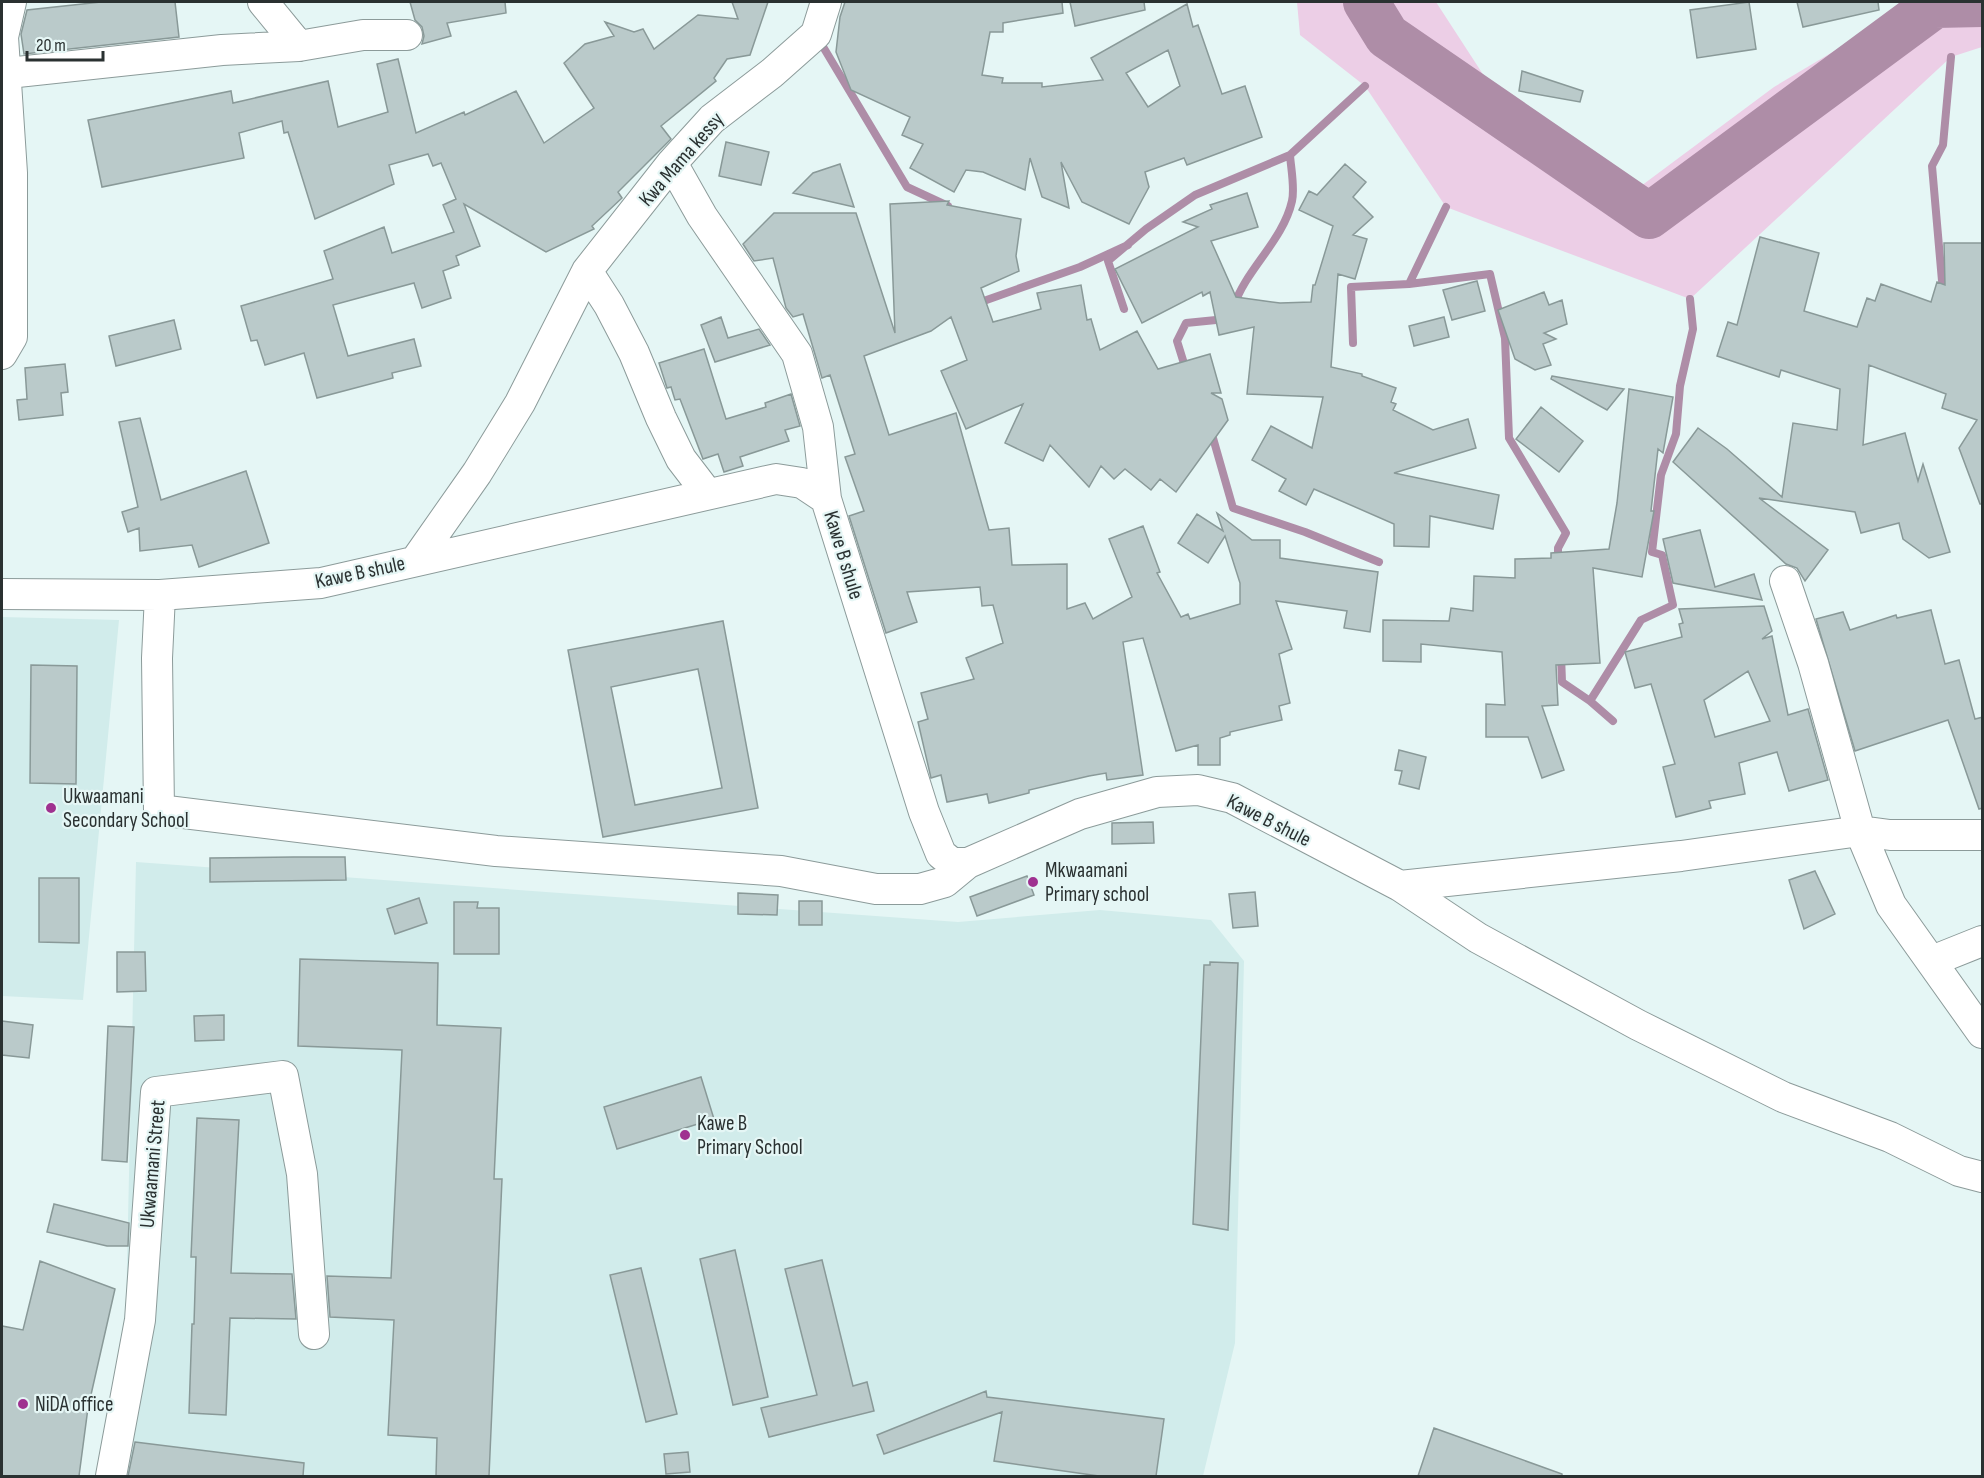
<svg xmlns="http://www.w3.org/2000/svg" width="1984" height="1478" viewBox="0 0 1984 1478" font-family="'Sofia Sans Condensed',sans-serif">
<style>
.built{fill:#d1eceb}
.green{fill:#eccee6}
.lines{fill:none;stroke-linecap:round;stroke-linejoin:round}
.stream{stroke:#ae8da7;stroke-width:8}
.river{stroke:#ae8da7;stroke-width:46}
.building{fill:#bacaca;stroke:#899998;stroke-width:1.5;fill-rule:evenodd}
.minor-casing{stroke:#8c9b9a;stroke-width:32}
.minor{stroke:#fff;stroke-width:30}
.poi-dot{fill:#9f3190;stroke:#e5f6f5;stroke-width:2}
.labels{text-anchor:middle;stroke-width:4.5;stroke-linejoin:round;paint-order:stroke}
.street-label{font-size:21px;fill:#2a3131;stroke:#e5f6f5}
.poi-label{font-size:21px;fill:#2a3131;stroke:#e5f6f5;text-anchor:start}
</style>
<rect width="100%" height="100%" fill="#e5f6f5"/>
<path class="built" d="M2,617l117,3 -36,380 -81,-4z
M136,862l822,60 142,-12 111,10 33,41 -9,382 -32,133h-1102l25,-167z"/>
<path class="green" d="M1297,2h139l76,117 129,67 133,-99 119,-71 47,-14h42v45l-31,10 -261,242 -244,-92 -81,-121 -65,-51z"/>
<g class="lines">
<path class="stream" d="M819,40l88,147 41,19
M1951,57l-8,88 -11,21 10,115 11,4
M1409,284l81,-10 15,64 4,100 57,95 -8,15v14
M978,303l102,-36 48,-22
M1234,306c12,-37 49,-65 58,-105 3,-13 -1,-32 -2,-46l75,-69
M1124,309l-16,-48 38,-32 49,-34 95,-40
M1353,343l-2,-56 58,-3 37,-77
M1186,370l-9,-29 9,-18 40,-4
M1211,431l22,77 72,24 74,30
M1561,655l1,27 28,19
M1613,721l-23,-20 51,-81 32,-15 -11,-50 -10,-3 9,-77 15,-41 4,-48 13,-57 -3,-30"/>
<path class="river" d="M1366,2l21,34 262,180 286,-211 47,-1"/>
</g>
<path class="building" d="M101,2h74l4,35 -155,17 -3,-20 6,-24z
M410,2h95l1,11 -59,10 4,13 -29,8 2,-8 -2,-9 -7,-7z
M732,2h36l-18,53 -23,4 -13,19 2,3 -55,45 10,13 -53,53 4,6 -30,28 2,3 -48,23 -82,-48 16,42 -24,10 3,9 -16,6 8,27 -29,10 -8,-25 -81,22 15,51 66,-17 7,27 -29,7 1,5 -76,20 -13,-45 -39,12 -8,-25 -6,1 -10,-35 92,-27 -9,-28 60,-24 8,26 62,-21 -11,-27 13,-6 -15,-36 -8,3 -5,-12 -39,11 5,19 -79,35 -27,-87 -4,1 -2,-12 -43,12 5,25 -142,29 -14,-67 143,-29 2,12 95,-22 10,46 50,-15 -11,-48 21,-5 18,74 48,-21 1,3 51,-24 28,52 50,-35 -30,-45 21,-19 29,-8 -9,-14 29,10 9,-3 11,20 44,-34 40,4z
M845,2h217l1,11 -60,10v9h-13l-8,43 21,3 -1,5h40v4l61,-7 -12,-22 96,-54 6,23 5,-2 24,69 23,-8 17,51 -75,28 -3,-7 -39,14 4,15 -20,37 -47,-22 -21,-40 8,46 -27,-11 -12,-39 -5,32 -42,-18 -17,-2 -12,22 -44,-24 13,-24 -21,-9 8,-18 -59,-27 -15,-38 4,-35zM1168,50l12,36 -32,21 -22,-34z
M1070,2h74l1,8 -70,16z
M1749,2l7,47 -59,9 -7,-48z
M1797,2h81l1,8 -76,17z
M1522,71l61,20 -3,11 -61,-11z
M726,142l43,10 -8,33 -42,-9z
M840,164l14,43 -61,-14 20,-20z
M1345,164l21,18 -13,15 20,20 -20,18 14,4 -12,40 -17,-5 -7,93 31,7v2l34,12 -5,14 5,2 -3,6 40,20 35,-11 8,29 -82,25 105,22 -6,34 -63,-13 -1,31 -35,-1v-22l-80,-35 -8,16 -27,-14 7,-12 -34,-19 19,-34 41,22 11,-51 -76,-3 7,-67 -35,8 -9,-43 -7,4 -1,-4 -60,31 -27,-54 83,-42 -15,-5 29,-13 -2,-4 37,-12 11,34 -47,14 25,56 44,6 31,-1 2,-17h2l18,-59 -34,-16 10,-19 8,4z
M949,201l-2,4 74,14 -5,37 3,15 -38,17 12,34 48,-13 -4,-16 44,-8 6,35 4,-1 9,31 37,-19 21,38 52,-15 11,39h-10l11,6 6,21 -52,72 -16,-13 -9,11 -26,-21 -11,10 -13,-13 -12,21 -39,-42 -7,16 -38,-18 18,-39 -57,25 -25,-58 26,-11 -16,-43 -20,14 -67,25 25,79 67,-22 33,117 20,-2 3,37 55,-1v45l18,-6 8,16 39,-22 -23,-58 34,-13 17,46 -3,1 24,44 7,-3 2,5 50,-15v-21l-15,-47 -17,27 -30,-20 19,-29 26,17 -6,-18 35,27h28v18l98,14 -8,60 -26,-4 3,-17 -71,-10 16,48 -13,5 11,49 -11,3 3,14 -52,12v3l-10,3v27h-22v-20l-22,6 -33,-113 -20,4 20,133 -36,5 -1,-7 -17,3 -60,14v3l-40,10 -2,-9 -40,8 -6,-27 -10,3 -13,-56 10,-3 -7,-26 53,-14 -8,-21 37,-15 -10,-38 -11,1 -2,-19 -73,5 10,30 -31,11 -37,-117 15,-5 -19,-54 10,-3 -25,-79 -8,3 -19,-64 -10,3 -7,-9 -13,-50 -19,3 -11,-17 31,-31h82l39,120 -5,-129z
M1760,237l59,16 -15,58 53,16 10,-29 8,3 6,-17 50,18 6,-20 8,3 -1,-42h39v261h-3l-21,-56 18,-28 -35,-12 4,-14 -77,-29 -6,80 42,-12 13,48 5,-17 27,88 -21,6 -26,-19 -4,-16 -38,10 -6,-21 -96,-14 69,52 -23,31 -8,-13 -11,-4 -113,-102 25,-34 29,21 55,48 11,-74 44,7 3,-41 -59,-19 -2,7 -62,-21 11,-34 9,3z
M1477,281l8,30 -33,9 -9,-30z
M1544,292l5,13 13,-5 5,24 -23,9 12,6 -13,5 8,21 -16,5 -20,-11 -17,-49z
M721,317l7,21 31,-9 11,16 -55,17 -14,-37z
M1444,317l5,20 -35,9 -5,-20z
M174,320l7,29 -65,17 -7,-30z
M704,349l22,70 40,-12 -1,-4 26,-9 9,32 -15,4 4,11 -49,16 3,9 -19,6 -6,-18 -15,5 -23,-60 -5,1 -4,-13 -4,1 -8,-25z
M65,364l3,28 -7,1 2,22 -44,5 -2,-20 10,-1 -2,-31z
M1552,376l72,13 -17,21 -56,-31z
M1629,389l44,8 -10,56 -5,-4 -7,62h3l-12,66 -49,-9 7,95 -44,2 2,40 -16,1 22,64 -22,8 -14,-41h-42v-33l19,1 -3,-53 -81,-8v18l-38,-1v-41l66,1 2,-13 22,3 1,-35 41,2v-19l36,-1v-5l58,-4 8,-46z
M1541,407l42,34 -24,31 -43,-33z
M140,418l21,82 85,-29 23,72 -70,24 -7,-22 -52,6 -1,-23 -11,4 -6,-20 16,-5 -19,-85z
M1700,530l15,57 39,-13 8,26 -89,-17 -10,-44z
M1764,606l8,25 -10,8 10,-3 16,79 20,-6 20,71 -39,11 -12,-39 -38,11 6,31 -36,7 2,7 -35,9 -13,-50 12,-3 -24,-80 -16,4 -10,-36 57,-15 -3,-13 4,-1 -4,-14zM1748,671l22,50 -55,16 -11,-37z
M1931,610l14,54 14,-4 16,59 8,-2v91l-4,1 -31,-89 -93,31 -39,-132 27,-7 7,18 46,-15 1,3z
M723,621l35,187 -155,29 -35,-187zM698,669l24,119 -87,17 -24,-118z
M31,665l46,1 -1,118 -46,-1z
M1399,750l27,7 -7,32 -20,-5 3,-13 -7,-1z
M1153,822l1,21 -42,1v-21z
M294,857h51l1,23 -136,2v-24z
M1815,871l20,43 -31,15 -15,-49z
M1027,876l7,19 -57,21 -7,-19z
M39,878h40v65l-40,-1z
M1255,892l3,34 -25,2 -4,-34z
M738,893l40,2 -1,20 -39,-1z
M419,898l8,25 -32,11 -8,-25z
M799,901h23v24h-23z
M454,902h24l-1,6h22v46h-45z
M117,952h28l1,39 -29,1z
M300,959l138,4 -1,62 64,3 -7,151h8l-13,297h-53l1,-38 -49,-3 6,-115 -64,-3 -3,-41 64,2 11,-228 -104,-4z
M1210,962l28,1 -10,267 -35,-6 11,-259h6z
M224,1015v25l-29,1 -1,-25z
M2,1021l31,4 -4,33 -27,-3z
M108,1026l26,1 -7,135 -25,-2z
M701,1077l13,42 -97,30 -13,-42z
M197,1118l42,2 -8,153 61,1 4,45 -66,-1 -4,97 -37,-2 3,-89h2l2,-67h-5z
M54,1204l75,19 -1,23h-21l-60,-14z
M735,1250l33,147 -35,8 -33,-146z
M822,1260l31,126 14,-4 7,29 -105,26 -8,-29 56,-13 -32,-126z
M40,1261l75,28 -27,119 -9,68h-77v-150l21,4z
M641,1268l36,146 -31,8 -36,-147z
M986,1391l1,6 177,22 -8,57h-57l-105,-15 8,-49 -118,42 -7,-19z
M1434,1428l128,46v2h-144z
M135,1442l169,21 -1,13h-175z
M688,1452l2,20 -24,2 -2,-20z"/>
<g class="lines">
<defs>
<path id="minor" d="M263,2l36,44
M8,73l214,-23 77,-4 64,-11h44
M672,163l30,53 95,138 21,73 8,72
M587,271l22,34 25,48 27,65 20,41 26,34
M2,354l10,-17v-164l-9,-136 8,-35
M416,560l61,-87 43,-70 67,-132 85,-108 40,-44 60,-46 44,-39 10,-32
M1785,581l28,82 47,168 31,74 91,128
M2,594l158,1 161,-12 455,-104 26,4 24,16 98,313 17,42 11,9h16l112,-49 77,-22 41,-2 34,8 168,88 78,52 160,87 145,72 107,40 69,34 23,6
M160,595l-3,63 2,152 337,41 285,20 95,18h44l25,-7 23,-19
M1400,886l281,-30 179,-25 30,4h92
M1932,961l50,-20
M111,1476l29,-156 16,-228 127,-16 19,98 12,160"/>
</defs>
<use href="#minor" class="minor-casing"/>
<use href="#minor" class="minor"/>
</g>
<g class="poi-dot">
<circle cx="51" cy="808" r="6"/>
<circle cx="1033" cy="882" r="6"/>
<circle cx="685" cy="1135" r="6"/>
<circle cx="23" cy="1404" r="6"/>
</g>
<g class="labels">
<g class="street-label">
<text transform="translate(681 159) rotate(-49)" y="7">Kwa Mama kessy</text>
<text transform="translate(844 555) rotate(73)" y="7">Kawe B shule</text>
<text transform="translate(360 572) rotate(-12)" y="7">Kawe B shule</text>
<text transform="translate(1269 820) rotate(27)" y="7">Kawe B shule</text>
<text transform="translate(152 1164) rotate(-85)" y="7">Ukwaamani Street</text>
</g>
<g class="poi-label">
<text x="63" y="803">Ukwaamani<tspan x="63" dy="24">Secondary School</tspan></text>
<text x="1045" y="877">Mkwaamani<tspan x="1045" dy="24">Primary school</tspan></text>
<text x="697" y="1130">Kawe B<tspan x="697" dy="24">Primary School</tspan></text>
<text x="35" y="1411">NiDA office</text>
</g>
</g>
<rect width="1984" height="1478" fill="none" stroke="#2a3131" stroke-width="6"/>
<path d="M27 51v9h76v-9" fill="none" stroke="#2a3131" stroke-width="3"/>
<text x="36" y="51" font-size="18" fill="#2a3131" stroke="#e5f6f5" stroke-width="4.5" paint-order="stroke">20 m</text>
</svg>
